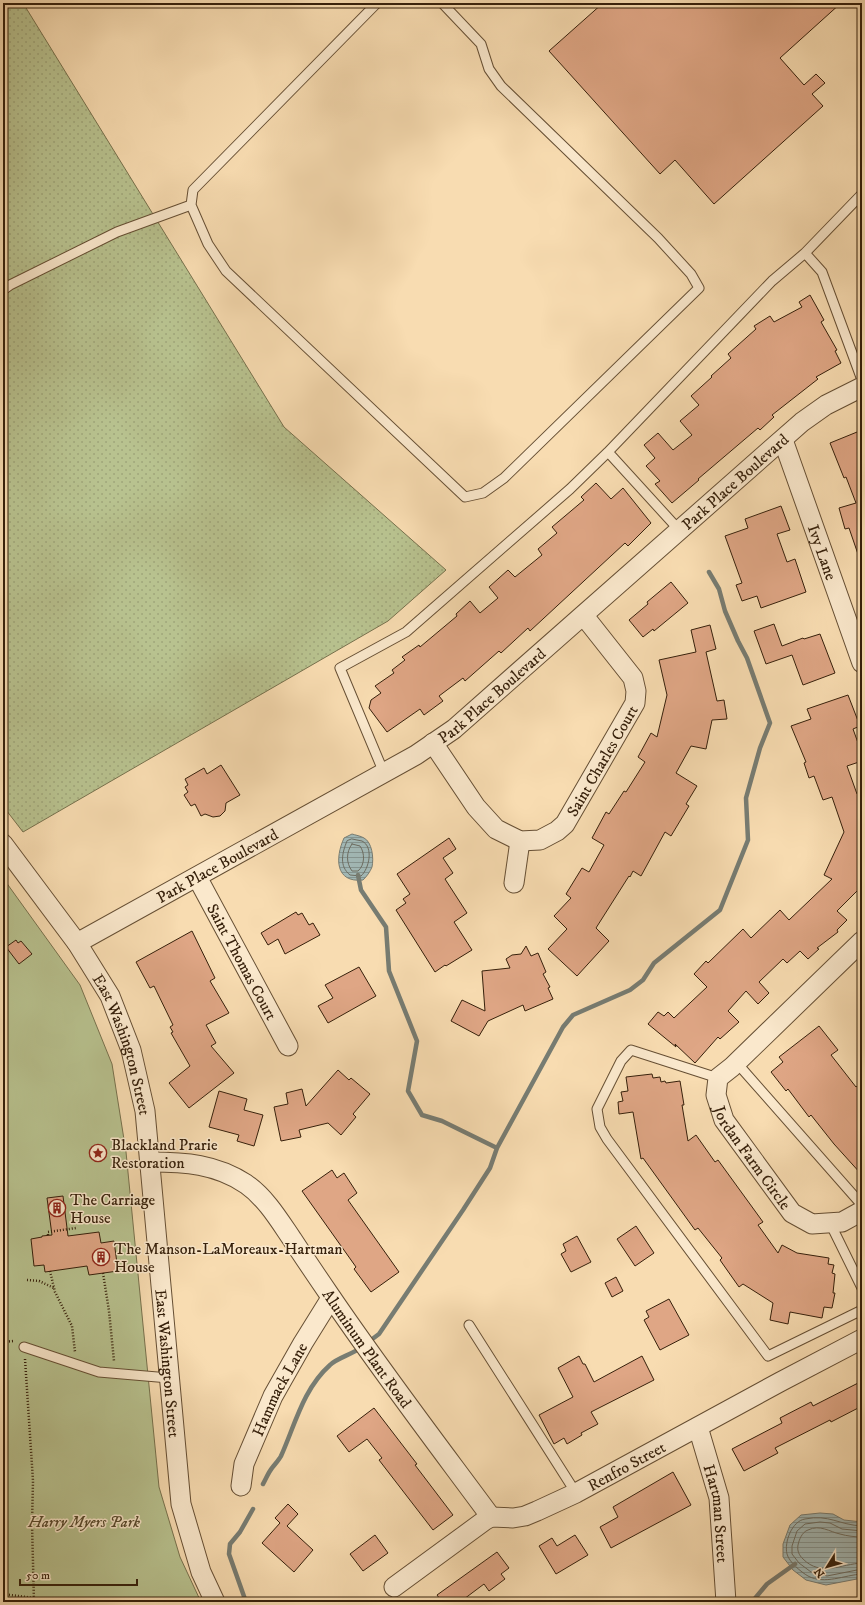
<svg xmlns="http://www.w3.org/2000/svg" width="865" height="1605" viewBox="0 0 865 1605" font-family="'IM FELL DW Pica',serif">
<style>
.grass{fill:url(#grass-dots);stroke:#77714d}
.park{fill:#b8c28f;stroke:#77714d}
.water{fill:url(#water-rules);stroke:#777c72}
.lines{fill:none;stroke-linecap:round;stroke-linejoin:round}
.shore{stroke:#6c6c61;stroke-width:1}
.stream{stroke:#777c72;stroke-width:4.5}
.building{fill:#dfa685;stroke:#36200b}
.service-casing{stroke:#664f34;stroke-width:11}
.minor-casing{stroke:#664f34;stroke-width:21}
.path{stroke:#36200b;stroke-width:2.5;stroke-dasharray:1 2;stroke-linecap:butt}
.service{stroke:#fae8cc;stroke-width:9}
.minor{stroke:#fae8cc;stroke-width:19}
.labels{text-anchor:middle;stroke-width:3;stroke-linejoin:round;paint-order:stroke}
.street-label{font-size:16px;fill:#36200b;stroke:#fae8cc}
.poi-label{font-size:16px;fill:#36200b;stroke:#fae8cc;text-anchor:start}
.park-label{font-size:16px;font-style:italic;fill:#56482c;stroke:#fae8cc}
</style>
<defs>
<pattern id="grass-dots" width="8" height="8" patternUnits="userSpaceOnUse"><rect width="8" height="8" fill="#b8c28f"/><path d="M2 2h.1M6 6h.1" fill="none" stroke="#9fa67a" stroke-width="1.8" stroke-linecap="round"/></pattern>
<pattern id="water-rules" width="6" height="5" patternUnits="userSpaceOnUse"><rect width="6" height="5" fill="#a2b9b7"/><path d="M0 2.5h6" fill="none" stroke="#859693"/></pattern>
</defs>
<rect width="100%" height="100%" fill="#f8dcb1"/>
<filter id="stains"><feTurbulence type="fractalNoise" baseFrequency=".005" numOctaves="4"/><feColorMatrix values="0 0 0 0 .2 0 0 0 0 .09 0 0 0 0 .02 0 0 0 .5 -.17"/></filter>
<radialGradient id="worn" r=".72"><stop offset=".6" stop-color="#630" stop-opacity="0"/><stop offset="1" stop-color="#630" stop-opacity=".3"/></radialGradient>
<path class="grass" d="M3,3h20l261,424 162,143 -58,51 -365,211 -20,-26z"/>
<path class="park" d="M3,878l77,107 32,79 14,88 33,335 21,70 21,45h-198z"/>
<path class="water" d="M352,834c3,1 9,2 12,4 8,4 10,20 8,29 -2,5 -5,9 -9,13 -28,3 -28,-22 -19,-42z
M820,1513l13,1 11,6 18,2v56l-36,7 -20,-5 -13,-10 -10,-13v-13l7,-19 11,-10z"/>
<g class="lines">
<path class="shore" d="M352,839c3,1 7,1 10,2 12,6 7,28 -1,35l-11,-1c-11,-9 -8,-22 -3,-34z
M352,844l8,2c5,7 5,19 -2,25h-6c-6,-8 -6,-19 0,-27z
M862,1526c-23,-1 -33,-12 -57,-7 -13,2 -21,23 -18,35 2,8 14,18 21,22 17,9 36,-1 54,-2
M862,1531l-20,-2 -12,-6 -10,-1 -15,2 -8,7 -5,15v8l7,9 12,9 16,4 35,-7
M862,1537c-7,0 -15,-1 -22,-3 -10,-2 -20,-10 -32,-4 -6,2 -9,10 -10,15 -1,6 1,10 5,14 18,18 38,5 59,4"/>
<path class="stream" d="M358,875l3,15 25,37 3,44 28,70 -9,50 14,24 20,6 55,27
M367,1343l12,-9 84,-124 27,-42 7,-20 66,-121 10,-12 57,-25 13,-10 11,-17 66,-53 28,-70 -2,-42 14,-50 10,-25 -23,-65 -9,-17 -13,-30 -6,-22 -10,-17
M263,1484c3,-5 5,-11 9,-16 3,-4 7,-8 9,-12 14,-31 22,-67 49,-91 7,-7 21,-10 32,-18
M246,1602l-17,-48 1,-10 10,-12 13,-23
M752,1602l15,-18 28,-20"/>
</g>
<path class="building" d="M603,3h238l-61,55 24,27 12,-11 9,9 -13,11 11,12 -109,98 -39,-44 -15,14 -111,-123z
M810,295l14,25 -3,2 16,28 -2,1 6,12 -25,14 2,2 -46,36 2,2 -14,13 -2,-2 -60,51 1,1 -27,23 -17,-19 5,-3 -14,-15 9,-8 -11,-13 14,-12 15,17 19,-15 -12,-14 19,-16 -8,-9 21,-19 -1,-1 20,-18 -3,-4 28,-25 -2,-3 16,-10 4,6 28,-15 -3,-5z
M862,430v130h-2l-11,-32 -4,1 -6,-21 17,-5 -10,-26 -2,1 -14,-35z
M596,483l15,16 12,-11 28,35 -23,23 -3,-3 -95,88 -2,-3 -27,25 -2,-2 -34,30 -2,-3 -24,18 4,5 -19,14 -4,-6 -33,23 -18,-24 2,-8 10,-7 -6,-7 19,-13 -2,-3 13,-10 -3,-3 17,-12 1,2 37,-31 -1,-2 14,-13 10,12 18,-15 -9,-11 19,-17 7,7 27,-22 -4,-6 19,-16 -5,-6 32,-27 -3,-3z
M781,506l9,24 -13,4 10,28 8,-3 11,33 -45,16 -4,-12 -15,5 -6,-16 6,-2 -17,-47 23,-8 -3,-9z
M671,582l17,21 -34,28 -1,-2 -10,8 -14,-17 19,-16 -1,-2z
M774,624l8,22 21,-8 1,1 16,-5 15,39 -32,12 -11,-30 -26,9 -12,-33z
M710,625l6,24 -10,3 11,49 7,-1 3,19 -15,1 -6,29 -15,-3 -15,27 21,13 -11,18 3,2 -18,30 -6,-4 -24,44 -8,-5 -3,6 -1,-1 -33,52 13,13 -32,35 -29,-27 19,-20 -13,-13 17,-18 -5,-4 16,-26 7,4 15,-27 -12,-7 14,-26 3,2 15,-23 2,1 19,-30 -7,-5 13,-24 6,4 10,-42 -8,-35 37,-8 -5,-22z
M848,695l12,31 -7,3 9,25v7l-15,5 10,28 5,-2v94l-25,25 10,9 -10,10 1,2 -21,16 2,1 -11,10 -8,-8 -13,12 -4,-4 -24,23 10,11 -11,11 -12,-13 -18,20 11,11 -19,17 -2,-2 -23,26 -20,-19 1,3 -28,-23 10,-12 6,4 4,-4 6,6 33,-31 -13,-13 12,-13 2,2 35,-34 8,9 29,-28 9,10 43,-41 -8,-4 20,-43 -12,-35 -9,3 -9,-24 -5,2 -5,-15 2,-1 -15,-36 20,-7 -4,-10z
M221,765l19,30 -14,8 -1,8 -5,5 -7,1 -8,-3 -4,2 -6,-12 -4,2 -7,-11 4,-3 -3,-5 3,-2 -3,-6 19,-11 3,6z
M449,838l7,11 -13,9 10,15 -8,6 22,34 -13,9 18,28 -26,16 -1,-1 -10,7 -39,-62 10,-7 -3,-4 7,-5 -13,-20z
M296,912l2,3 4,-2 7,12 4,-2 7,12 -35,19 -7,-15 -10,6 -7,-12z
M192,931l23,47 -5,3 19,32 -23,12 10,18 -5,3 23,27 -45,35 -20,-25 21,-17 -19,-33 2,-1 -3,-5 3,-2 -19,-39 -4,2 -14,-26z
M16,940l2,3 3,-2 11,13 -13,10 -13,-17z
M526,946l5,10 7,-3 8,19 -3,2 7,13 -2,1 5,11 -28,12 -2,-6 -35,16 -9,15 -28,-15 11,-21 23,11 -3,-40 28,-3 -4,-9 6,-4 9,-1z
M359,967l17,29 -48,27 -10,-17 15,-8 -8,-13z
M819,1026l19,24 -7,5 25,32 6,-5v93l-28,-31 -23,-29 -2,2 -21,-28 -2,2 -15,-19 12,-10 -4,-5z
M338,1070l11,10 2,-2 19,16 -17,20 3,3 -15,18 -13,-12 -29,7 2,7 -20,4 -7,-34 14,-3 -2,-11 16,-4 4,17z
M652,1074l1,4 7,-1 1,5 4,-1 1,2 14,-2 4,24h-2l6,36 8,-6 19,27 3,-2 45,62 -5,3 20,28 4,-8 15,8 32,5 -1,6 6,1 -2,8 3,1 -2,19h2l-3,15 -8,-1 -2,11 -32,-6 -2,12 -18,-4 3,-17 -30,-19 -4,3 -19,-27 2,-2 -24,-30 -3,2 -52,-72 -2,1 -8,-47 -14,2 -1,-12 5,-1 -2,-9 7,-1 -2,-14z
M219,1091l28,8 -3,11 19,5 -9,31 -17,-5 2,-6 -30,-8z
M332,1170l5,8 7,-5 13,20 -9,7 51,72 -28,20 -17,-23 2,-2 -54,-76z
M63,1196l5,40 31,-4 2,11 13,-2 4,30 -29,4 -2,-9 -42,6 -1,-7 -10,1 -3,-27 11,-2v-1l10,-1 -5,-37z
M636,1226l18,27 -19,13 -18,-27z
M577,1236l14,26 -20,10 -10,-18 5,-3 -3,-7z
M616,1277l7,14 -11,6 -7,-14z
M669,1299l20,36 -29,15 -16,-30 5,-3 -3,-6z
M579,1356l4,8h2l9,18 48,-26 12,24 -63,32 7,12 -17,9 1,2 -15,9 -3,-6 -10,6 -15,-29 34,-18 -15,-29z
M862,1381v25l-31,16 -1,-2 -55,28 3,5 -34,18 -12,-22 50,-26 -2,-5 31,-16 2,4z
M374,1408l43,56 -2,1 38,50 -20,15 -54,-70 3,-2 -15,-19 -18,13 -12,-16z
M673,1472l18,33 -80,43 -11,-21 18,-10 -5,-10z
M288,1504l10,10 -11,12 26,24 -19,22 -32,-29 18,-20 -5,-5z
M375,1535l13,18 -25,18 -13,-17z
M575,1535l13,20 -32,19 -17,-28 13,-8 5,8z
M497,1552l12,16 -8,6 4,5 -16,12 -5,-7 -24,18h-18l-5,-7z"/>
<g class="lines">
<defs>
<path id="service" d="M377,3l-184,187 -2,15 17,39 18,27 239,226 18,-4 21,-15 195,-190 -8,-14 -33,-36 -157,-152 -12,-17 -8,-25 -39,-41
M805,253l57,-59
M3,290l7,-5 107,-53 74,-27
M608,452l72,79
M384,773l-44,-105 66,-36 164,-143 38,-37 164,-171 33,-28 17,19 40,108
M736,1062l126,143
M718,1078l-87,-28 -10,11 -24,48 3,18 7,12 161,217 94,-46
M830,1223l32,65
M469,1325l107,168
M24,1347l75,25 70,6"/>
<g id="minor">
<path id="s1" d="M783,440l79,223"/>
<path id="s2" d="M433,743l43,64 20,22 24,12 20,-1 17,-9 8,-7 70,-121 1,-12 -3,-13 -49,-62"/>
<path id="s3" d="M3,844l74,99 33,53 21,54 14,61 36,393 20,68 14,30"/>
<path id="s4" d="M197,877l91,169"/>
<path d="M514,883l6,-42"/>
<path id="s5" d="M862,941l-130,126 -14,11 -2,17 8,25 68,93 20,11 30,-2 20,-11"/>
<path id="s6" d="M77,943l339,-188 38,-26 348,-307 24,-17 36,-18"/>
<path id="s7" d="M150,1162c35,0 66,2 96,22 20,14 33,36 46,55 13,20 26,39 39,58 51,75 106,147 160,220"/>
<path id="s8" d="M698,1427l21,71 7,104"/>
<path id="s9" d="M241,1486l3,-22 29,-68 30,-53 28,-45"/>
<path id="s10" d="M394,1587l90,-66 7,-4 22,1 12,-2 12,-5 39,-18 204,-111 82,-43"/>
</g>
</defs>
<use href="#service" class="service-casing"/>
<use href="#minor" class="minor-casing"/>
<path class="path" d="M48,1235v-3l28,-4
M50,1271l5,21 17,34 3,26
M103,1273l6,38 5,50
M27,1280l12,1 15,7
M3,1342l11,-1
M25,1359l8,122 -1,43 2,78
M3,1594l31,4"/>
<use href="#service" class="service"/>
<use href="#minor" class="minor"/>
</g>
<defs>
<symbol id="sight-ring" viewBox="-11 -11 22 22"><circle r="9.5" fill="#fae8cc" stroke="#8f2418" stroke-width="1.5"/><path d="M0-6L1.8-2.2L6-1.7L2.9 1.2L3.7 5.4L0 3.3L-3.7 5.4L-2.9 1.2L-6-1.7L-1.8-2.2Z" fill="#8f2418"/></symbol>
<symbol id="building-ring" viewBox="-11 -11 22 22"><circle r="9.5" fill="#fae8cc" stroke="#8f2418" stroke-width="1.5"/><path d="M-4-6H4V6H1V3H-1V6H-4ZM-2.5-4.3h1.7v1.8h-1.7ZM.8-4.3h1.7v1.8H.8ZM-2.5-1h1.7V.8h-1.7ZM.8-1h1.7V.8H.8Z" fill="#8f2418"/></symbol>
</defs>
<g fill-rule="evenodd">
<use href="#sight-ring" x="88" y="1143" width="20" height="20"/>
<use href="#building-ring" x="47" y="1198" width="20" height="20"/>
<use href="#building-ring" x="91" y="1247" width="20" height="20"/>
</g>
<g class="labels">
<g class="street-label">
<text dy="6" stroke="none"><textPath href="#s6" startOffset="808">Park Place Boulevard</textPath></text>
<text dy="6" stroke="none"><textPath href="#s1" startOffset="119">Ivy Lane</textPath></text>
<text dy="6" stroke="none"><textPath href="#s6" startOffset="484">Park Place Boulevard</textPath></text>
<text dy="6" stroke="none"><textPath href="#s2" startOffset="257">Saint Charles Court</textPath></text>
<text dy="6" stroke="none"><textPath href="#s6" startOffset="160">Park Place Boulevard</textPath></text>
<text dy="6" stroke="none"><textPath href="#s4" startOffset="96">Saint Thomas Court</textPath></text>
<text dy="6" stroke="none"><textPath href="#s3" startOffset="236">East Washington Street</textPath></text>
<text dy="6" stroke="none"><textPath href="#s5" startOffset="289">Jordan Farm Circle</textPath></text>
<text dy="6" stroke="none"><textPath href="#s7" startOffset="305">Aluminum Plant Road</textPath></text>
<text dy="6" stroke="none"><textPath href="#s3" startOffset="560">East Washington Street</textPath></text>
<text dy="6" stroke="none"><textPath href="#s9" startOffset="105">Hammack Lane</textPath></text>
<text dy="6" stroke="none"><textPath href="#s10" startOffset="267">Renfro Street</textPath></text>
<text dy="6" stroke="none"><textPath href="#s8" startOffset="89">Hartman Street</textPath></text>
</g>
<g class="poi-label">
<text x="111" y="1150">Blackland Prarie<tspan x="111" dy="18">Restoration</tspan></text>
<text x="70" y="1205">The Carriage<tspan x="70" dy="18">House</tspan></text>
<text x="114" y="1254">The Manson-LaMoreaux-Hartman<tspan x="114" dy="18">House</tspan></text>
</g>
<g class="park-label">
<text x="84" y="1527">Harry Myers Park</text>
</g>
</g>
<rect width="865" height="1605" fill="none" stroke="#f8dcb1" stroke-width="16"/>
<rect x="4" y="4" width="857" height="1597" fill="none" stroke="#36200b" stroke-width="2"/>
<rect x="8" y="8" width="849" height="1589" fill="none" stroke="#36200b"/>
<g transform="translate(827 1567) rotate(233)" stroke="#fae8cc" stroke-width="3" paint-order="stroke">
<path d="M0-3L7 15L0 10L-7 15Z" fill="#36200b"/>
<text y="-6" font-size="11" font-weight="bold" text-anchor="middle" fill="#36200b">N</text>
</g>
<path d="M20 1579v6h117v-6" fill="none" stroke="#36200b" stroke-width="2"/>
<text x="26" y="1579" font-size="12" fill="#36200b" stroke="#fae8cc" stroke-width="3" paint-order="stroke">50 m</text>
<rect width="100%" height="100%" filter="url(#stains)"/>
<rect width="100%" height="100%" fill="url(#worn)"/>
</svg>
